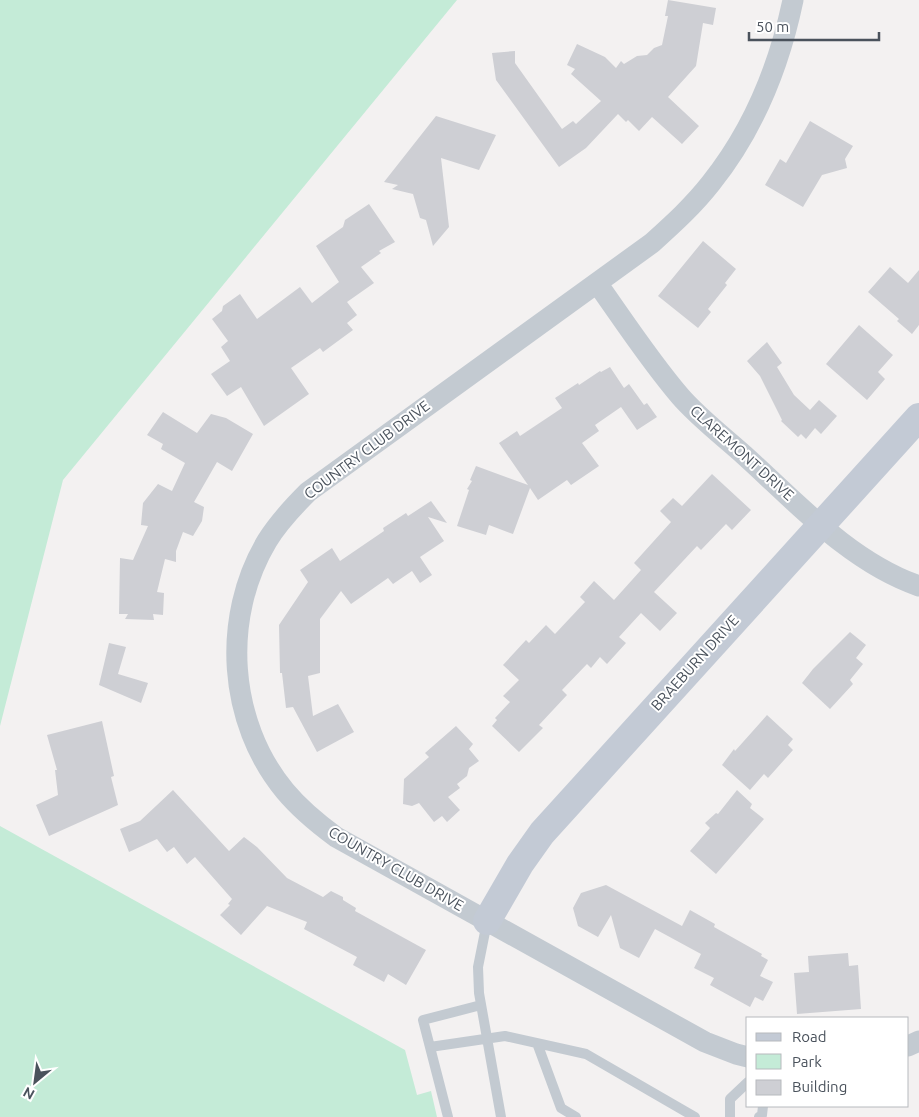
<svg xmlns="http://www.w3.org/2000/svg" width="919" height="1117" viewBox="0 0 919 1117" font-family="Ubuntu,sans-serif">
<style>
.green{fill:#c4ebd7}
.building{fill:#cecfd4}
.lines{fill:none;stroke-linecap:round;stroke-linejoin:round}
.lane{stroke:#c3cad1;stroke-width:10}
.street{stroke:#c3cad1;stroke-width:21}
.secondary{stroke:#c3cad5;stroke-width:28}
.labels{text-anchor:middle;stroke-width:4;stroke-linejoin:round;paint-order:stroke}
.street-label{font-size:15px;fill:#4a525c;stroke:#fff}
</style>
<rect width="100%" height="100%" fill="#f3f1f1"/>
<path class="green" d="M0,0h457l-394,480 -63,246z
M0,826l405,224 12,45 14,-4 6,26h-437z"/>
<path class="building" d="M668,0l48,8 -3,17 -10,-2 -7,43 -28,31 31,29 -17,18 -30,-27 -13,14 -11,-11 -2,2 -8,-8 -32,34 -27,19 -63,-87 -4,-27 23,-2v12l47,66 11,-8 3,3 25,-23 -30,-27 4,-5 -8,-4 10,-21 28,13 11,11 5,-7 3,3 13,-8 10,-1 7,-7 8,-3 6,-29h-3z
M436,116l60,19 -17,35 -38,-12 8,69 -16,19 -7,-26 -6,-2 -7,-24 -21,-5 6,-4 -14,-3z
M810,121l43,25 -8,13 2,9 -25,7 -19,32 -38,-22 15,-26 6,4z
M369,204l26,38 -16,9 2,2 -20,14 13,16 -27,19 10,13 -10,8 6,7 -30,22 -3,-4 -29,20 18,26 -45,32 -23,-39 -14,9 -16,-22 19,-13 -9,-14 7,-6 -16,-22 10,-8 1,-5 17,-12 17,25 43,-32 12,16 27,-21 -23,-36 27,-19 2,-7z
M703,241l33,28 -11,14 2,2 -19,24 3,3 -13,16 -40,-32z
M890,267l18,16 11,-13v55l-7,9 -15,-13 2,-2 -31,-27z
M859,325l34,30 -15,17 7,7 -18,21 -41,-36z
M767,342l15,21 -5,4 17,28 16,15 9,-10 18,16 -16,18 -6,-6 -9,11 -5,-5 -3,3 -17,-16 1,-1 -22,-44 -13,-15z
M610,367l14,21 5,-4 15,21 3,-2 10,14 -20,13 -16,-23 -26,18 4,6 -17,12 17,23 -28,19 -4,-5 -29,20 -8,-12 -17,46 -24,-9 -3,10 -29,-9 12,-36 -2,-1 5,-8 -2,-1 6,-14 52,19 -29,-42 18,-12 3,5 42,-28 -7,-10 23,-15 1,2 21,-14 1,1z
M163,412l34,21 14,-19 15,4 27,16 -21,37 -15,-9 -23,40 10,5 -2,14 -9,15 -10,-4 -7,19v11l-11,-3 -8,33 7,1 -1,22 -10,-1 1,6 -29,-1 3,-5h-9l1,-56 13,2 15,-34 -7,-1 2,-22 15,-19 14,7 13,-28 -24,-14 2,-5 -16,-9z
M712,474l39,36 -19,20 -6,-6 -25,26 -4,-4 -43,46 23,21 -17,18 -19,-18 -22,24 7,6 -19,21 -7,-7 -9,11 -4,-4 -25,26 5,5 -28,30 4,3 -24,24 -27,-26 5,-6 -2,-2 15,-16 -7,-6 16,-16 -16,-15 23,-25 3,3 17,-18 9,9 30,-32 -5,-5 14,-16 20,19 27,-30 -7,-7 37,-41 -11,-11 13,-13 9,8z
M431,501l16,22 -19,-6 16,24 -24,16 12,18 -12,8 -8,-12 -19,13 -5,-6 -37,26 -10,-13 -21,28v54l-12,3 5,40 25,-12 16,28 -37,20 -24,-45 -7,1 -4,-35h-2l-1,-48 29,-43 -8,-12 32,-22 8,13 44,-30 -1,-3 23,-15 2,3z
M850,632l16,13 -10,13 7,6 -13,16 3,4 -23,25 -28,-26 11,-14z
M109,643l17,4 -8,27 30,9 -7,20 -42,-18z
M767,715l26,24 -5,6 5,5 -25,28 -4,-4 -14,16 -28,-25 12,-16 1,2z
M102,721l12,55 -3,1 7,28 -69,31 -13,-31 22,-10 -3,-25h2l-10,-35z
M456,726l17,18 -4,5 10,12 -10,7 -2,8 -10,8 3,4 -12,9 12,13 -13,12 -5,-6 -8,6 -15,-19 -7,3 -9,-2 1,-25 25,-22 -4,-4z
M173,790l56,61 15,-14 13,10 30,31 36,19 8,-6 12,6v3l13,8 -1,3 71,39 -20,35 -18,-11 -4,8 -31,-17 4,-8 -53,-28 3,-7 -40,-16 -26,29 -21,-20 10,-10 -2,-1 4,-5 -37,-42 -8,7 -13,-17 -7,5 -10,-13 -28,13 -9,-23 20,-8z
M737,790l15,14 -2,4 14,11 -48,55 -26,-23 20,-23 -5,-5 11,-10 2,1z
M606,885l76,41 8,-16 25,14 -1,3 48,27 -1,2 7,4 -8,16 13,6 -10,19 -8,-4 -5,10 -40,-22 4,-7 -20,-10 7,-14 -46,-25 -16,29 -19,-10 -9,-33 -13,22 -20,-11 -5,-18 8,-15z
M848,953l1,13 9,-1 3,44 -64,5 -3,-41 15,-1 -1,-16z"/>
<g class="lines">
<path class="lane" d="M487,922l-9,45 1,26 22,124
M537,1043l24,65 15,9
M430,1047l75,-11 81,18 109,63
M448,1117l-25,-97 58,-15
M730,1117v-18l18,-17
M759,1117l3,-2 1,-9"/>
<path class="street" d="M597,283c27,38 53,78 83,113 18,21 44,41 64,59 53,48 106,107 175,131
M908,1046l11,-5
M748,1057l-12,-3 -31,-12 -369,-205c-19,-14 -36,-28 -51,-46 -57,-69 -64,-173 -18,-250 11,-18 26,-34 41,-49l344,-249c21,-19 41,-37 59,-60 43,-54 68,-116 82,-183"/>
<path class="secondary" d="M487,921l33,-57 22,-31 377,-416"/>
</g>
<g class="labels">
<g class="street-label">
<text transform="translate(367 450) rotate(-37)" y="5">COUNTRY CLUB DRIVE</text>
<text transform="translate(742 453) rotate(42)" y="5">CLAREMONT DRIVE</text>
<text transform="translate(695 663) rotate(-48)" y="5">BRAEBURN DRIVE</text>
<text transform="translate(396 869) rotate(30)" y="5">COUNTRY CLUB DRIVE</text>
</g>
</g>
<rect x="746" y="1017" width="162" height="90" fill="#ffffff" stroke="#b7babe"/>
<rect x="756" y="1033" width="25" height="8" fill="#c3cad5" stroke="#b7babe"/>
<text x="792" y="1042" font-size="15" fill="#4a525c">Road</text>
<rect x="756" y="1054" width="25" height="15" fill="#c4ebd7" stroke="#b7babe"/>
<text x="792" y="1067" font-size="15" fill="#4a525c">Park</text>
<rect x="756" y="1080" width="25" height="15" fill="#cecfd4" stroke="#b7babe"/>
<text x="792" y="1092" font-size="15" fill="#4a525c">Building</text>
<g transform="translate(35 1082) rotate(209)" stroke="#ffffff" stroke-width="4" paint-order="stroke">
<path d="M0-4L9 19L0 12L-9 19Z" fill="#4a525c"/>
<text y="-8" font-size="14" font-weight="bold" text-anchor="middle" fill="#4a525c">N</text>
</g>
<path d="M749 32v8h130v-8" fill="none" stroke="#4a525c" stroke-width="2.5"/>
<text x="756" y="32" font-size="15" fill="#4a525c" stroke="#ffffff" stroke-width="4" paint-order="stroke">50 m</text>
</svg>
